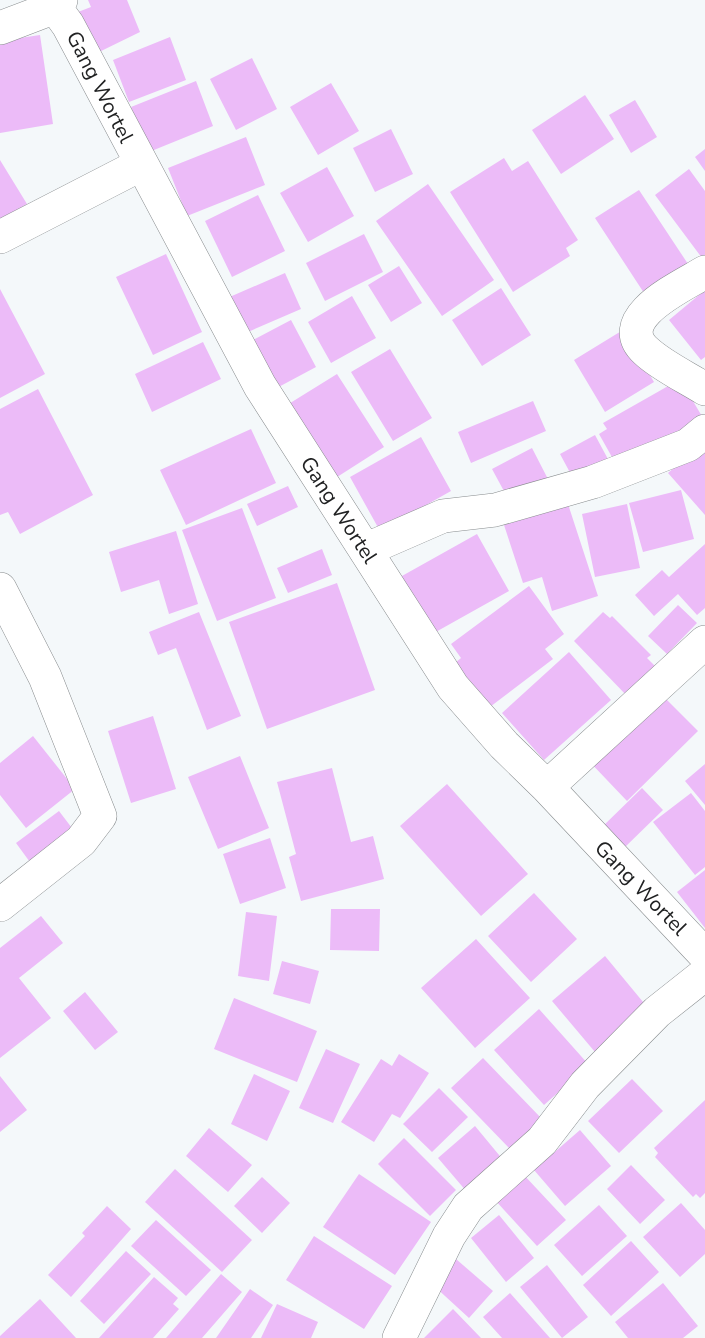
<svg xmlns="http://www.w3.org/2000/svg" width="705" height="1338" viewBox="0 0 705 1338" font-family="'Nunito Sans',sans-serif">
<style>
.building{fill:#ecbbf8}
.lines{fill:none;stroke-linecap:round;stroke-linejoin:round}
.minor-casing{stroke:#888c8e;stroke-width:34}
.minor{stroke:#fff;stroke-width:33}
.labels{text-anchor:middle;stroke-width:5;stroke-linejoin:round;paint-order:stroke}
.street-label{font-size:21px;fill:#212223;stroke:#fff}
</style>
<rect width="100%" height="100%" fill="#f4f8fa"/>
<path class="building" d="M88,0h39l13,32 -45,22 -17,-42 13,-5z
M40,35l13,89 -53,9v-92z
M170,37l16,43 -57,22 -16,-42z
M252,58l25,51 -41,21 -26,-51z
M196,81l17,45 -64,26 -18,-45z
M331,83l28,48 -41,24 -28,-48z
M585,95l29,44 -53,35 -29,-44z
M635,100l22,37 -26,16 -22,-38z
M391,129l22,45 -38,18 -22,-44z
M246,137l19,48 -78,31 -19,-48z
M705,149v22l-10,-14z
M504,158l8,13 16,-10 50,79 -12,8 4,8 -57,36 -63,-100z
M0,160l27,44 -27,16z
M327,167l27,49 -46,26 -28,-49z
M689,169l16,22v65l-3,2 -47,-63z
M428,184l66,96 -52,36 -66,-95z
M639,190l51,77 -44,29 -51,-78z
M258,195l27,56 -53,26 -27,-56z
M364,234l19,38 -58,29 -19,-38z
M166,254l36,78 -49,23 -37,-78z
M399,266l23,37 -31,19 -23,-37z
M285,273l16,36 -60,26 -16,-36z
M501,288l30,47 -49,31 -30,-46z
M0,289l45,85 -45,24z
M705,290v67l-4,3 -32,-40z
M352,296l24,42 -45,25 -23,-41z
M291,320l25,47 -43,23 -24,-48z
M623,330l31,52 -49,30 -31,-52z
M203,342l18,37 -69,33 -17,-38z
M390,349l42,69 -39,23 -42,-69z
M337,374l47,73 -50,32 -47,-74z
M677,381l7,5 19,32 -86,48 -18,-32 8,-5 -4,-6z
M38,389l55,106 -73,39 -12,-22 -8,3v-106z
M533,401l13,30 -75,32 -13,-31z
M251,429l25,54 -90,42 -26,-55z
M595,435l14,26 -35,19 -14,-26z
M421,437l30,54 -71,40 -30,-54z
M705,441v74l-37,-42z
M532,448l18,35 -39,21 -19,-35z
M288,486l10,21 -41,19 -10,-22z
M681,490l13,49 -51,13 -14,-49z
M568,504l30,92 -46,15 -10,-34 -19,6 -19,-58z
M627,504l13,64 -45,9 -13,-63z
M242,508l34,90 -59,23 -35,-91z
M176,531l22,73 -29,10 -10,-34 -38,12 -12,-40z
M477,534l32,57 -84,47 -32,-57z
M705,544v64l-8,7 -19,-21 -24,22 -19,-21 27,-25 7,7z
M322,549l10,26 -44,18 -11,-25z
M337,583l38,107 -108,39 -38,-107z
M529,586l35,48 -19,15 8,10 -71,54 -33,-45 12,-10 -10,-14z
M678,605l19,18 -30,31 -19,-18z
M199,612l42,104 -34,14 -31,-82 -18,7 -9,-23z
M603,612l7,6 2,-2 39,39 -4,3 11,11 -29,29 -55,-57z
M569,652l42,48 -67,60 -42,-47z
M656,689l42,42 -71,70 -41,-43z
M153,716l23,73 -45,14 -23,-72z
M33,736l42,53 -49,39 -26,-33v-32z
M240,756l29,72 -51,21 -30,-72z
M705,764v41l-20,-24z
M332,768l19,74 22,-6 11,43 -83,22 -12,-44 7,-3 -19,-72z
M447,784l81,90 -47,42 -81,-90z
M642,788l21,22 -41,40 -21,-22z
M691,793l14,18v56l-10,8 -42,-53z
M59,811l19,25 -43,33 -19,-26z
M270,838l16,50 -46,16 -17,-50z
M705,870v58l-28,-36z
M534,893l43,46 -46,43 -43,-46z
M331,909h49l-1,42 -49,-1z
M246,912l31,4 -8,65 -31,-5z
M41,916l22,27 -44,35 32,40 -51,40v-110z
M476,939l54,59 -55,50 -54,-60z
M605,956l43,52 -53,44 -43,-51z
M282,961l37,10 -9,33 -37,-10z
M85,992l33,40 -23,18 -32,-39z
M234,998l83,33 -20,51 -83,-33z
M539,1009l50,56 -45,40 -50,-55z
M326,1049l34,15 -27,59 -34,-15z
M399,1054l30,19 -29,45 -8,-4 -18,28 -33,-20 40,-63 11,7z
M483,1058l59,61 -32,30 -59,-61z
M254,1074l36,17 -23,50 -36,-17z
M0,1076l27,34 -27,22z
M632,1079l31,32 -44,42 -31,-32z
M439,1088l29,29 -36,35 -29,-28z
M705,1100v93l-5,5 -4,-4 -3,3 -38,-40 3,-4 -4,-5z
M475,1126l29,35 -37,31 -29,-34z
M209,1128l43,37 -24,27 -42,-36z
M580,1130l31,36 -46,40 -31,-36z
M404,1138l52,52 -26,26 -52,-52z
M631,1165l34,35 -25,24 -33,-35z
M175,1169l77,71 -30,32 -77,-70z
M359,1174l72,48 -36,53 -72,-48z
M523,1174l43,46 -29,26 -42,-46z
M262,1177l28,26 -28,30 -28,-27z
M681,1203l24,27v24l-25,23 -37,-40z
M599,1205l28,31 -45,40 -28,-31z
M107,1206l24,23 -60,68 -23,-22 37,-39 -3,-3z
M499,1215l35,43 -28,24 -35,-44z
M156,1220l55,50 -25,26 -55,-50z
M314,1236l78,50 -28,43 -78,-49z
M631,1241l28,31 -48,44 -28,-31z
M126,1251l25,23 -47,50 -24,-23z
M456,1259l37,32 -24,27 -36,-33z
M547,1265l41,52 -26,21 -42,-51z
M221,1274l21,18 -40,46h-36z
M154,1277l24,21 -5,6 6,5 -26,29h-54z
M663,1283l35,43 -15,12h-55l-13,-16z
M250,1289l23,16 -22,33h-35z
M510,1293l40,45h-48l-19,-21z
M40,1299l36,39h-76v-2z
M277,1304l41,18 -7,16h-50z
M453,1309l28,29h-57z"/>
<g class="lines">
<defs>
<path id="minor" d="M55,7l13,18 192,361 193,301 51,58 43,42 158,168
M0,28l55,-21 6,-7
M0,237l140,-72
M705,272c-22,14 -95,46 -59,79 16,15 40,26 59,38
M365,550l78,-34 52,-6 98,-28 95,-37 17,-14
M0,589l45,88 55,139 -19,25 -81,64
M547,787l158,-145
M399,1338l50,-102 19,-29 74,-66 43,-56 72,-73 48,-38"/>
</defs>
<use href="#minor" class="minor-casing"/>
<use href="#minor" class="minor"/>
</g>
<g class="labels">
<g class="street-label">
<text transform="translate(100 87) rotate(63)" y="7">Gang Wortel</text>
<text transform="translate(339 510) rotate(57)" y="7">Gang Wortel</text>
<text transform="translate(641 888) rotate(46)" y="7">Gang Wortel</text>
</g>
</g>
</svg>
